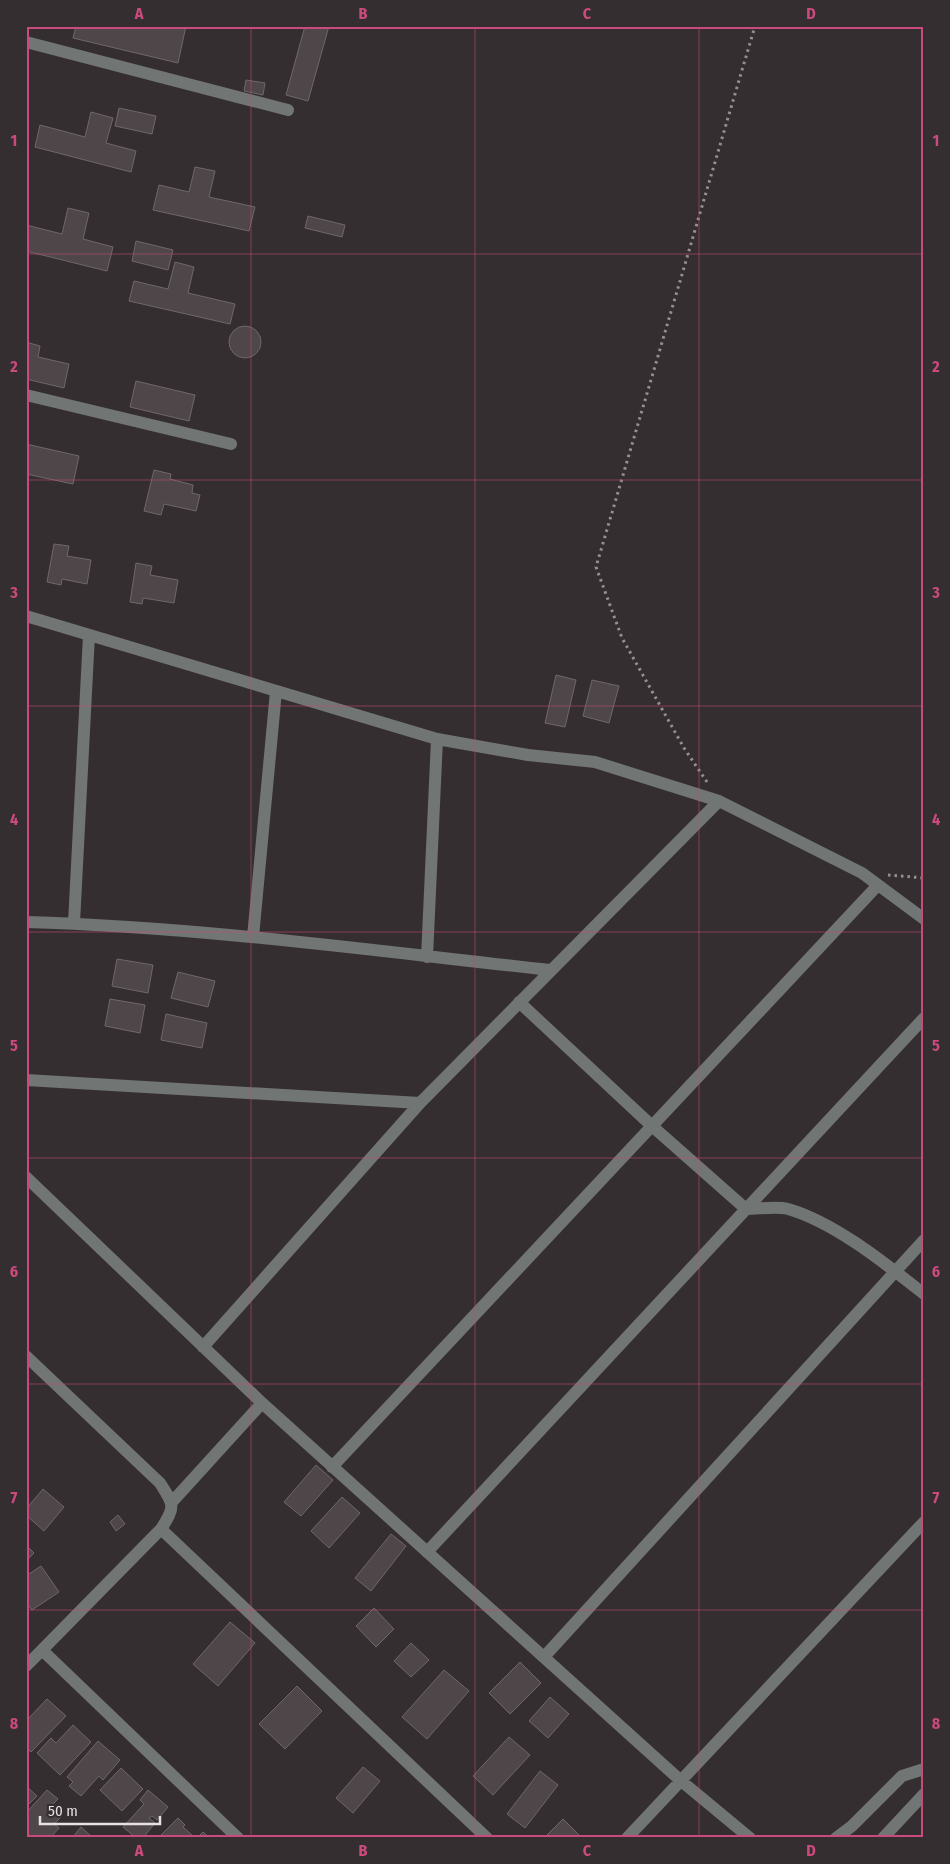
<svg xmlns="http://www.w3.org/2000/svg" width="950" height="1864" viewBox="0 0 950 1864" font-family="'Fira Sans Condensed',sans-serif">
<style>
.building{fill:#4e4648;stroke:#6f6769}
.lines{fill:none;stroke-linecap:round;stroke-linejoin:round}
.path{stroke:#948f90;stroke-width:3;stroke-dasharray:2.5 4;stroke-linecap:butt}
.minor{stroke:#717573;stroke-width:12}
.grid{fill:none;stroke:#cb4a7d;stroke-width:1;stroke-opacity:0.55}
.neatline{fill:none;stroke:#cb4a7d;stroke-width:2}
.grid-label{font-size:16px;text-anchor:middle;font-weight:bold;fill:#cb4a7d}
</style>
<rect width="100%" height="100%" fill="#352e30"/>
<path class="building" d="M76,26h110l-8,37 -105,-25z
M305,26h24l-21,75 -22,-6z
M246,80l19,3 -2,12 -19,-4z
M119,108l37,8 -4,18 -37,-8z
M91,112l22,6 -7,25 30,8 -5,21 -96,-25 5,-22 45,12z
M195,167l20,4 -6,26 46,10 -6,24 -96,-21 6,-25 30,7z
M68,208l21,5 -6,26 30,8 -6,24 -81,-20v-26l36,9z
M308,216l37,9 -3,12 -37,-9z
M136,241l37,9 -5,20 -36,-9z
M175,262l19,5 -6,26 47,11 -5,20 -101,-23 5,-20 34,8z
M229 342a16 16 0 1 1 32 0a16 16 0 1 1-32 0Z
M26,342l14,4 -2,11 31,7 -5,24 -38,-9z
M136,381l59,14 -6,26 -59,-14z
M26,444l53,12 -6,28 -47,-10z
M154,470l17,4 -1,5 23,6 -1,8 8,2 -4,16 -32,-7 -3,11 -17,-4z
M54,544l15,2 -2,10 24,4 -4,24 -25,-5 -1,6 -14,-3z
M136,563l16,3 -2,9 28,5 -4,23 -31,-5 -1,6 -12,-2z
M556,675l20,5 -11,47 -20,-4z
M592,680l27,6 -10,37 -26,-7z
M117,959l36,6 -5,28 -36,-7z
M178,972l37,9 -7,26 -37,-9z
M110,999l35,6 -5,28 -35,-7z
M166,1014l41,9 -5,25 -41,-8z
M316,1465l17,15 -32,36 -17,-14z
M43,1489l21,18 -20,24 -18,-16v-6z
M342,1497l18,16 -31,35 -18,-17z
M118,1515l7,9 -9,7 -6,-9z
M391,1534l15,12 -35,45 -16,-13z
M26,1545l8,8 -6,6 -2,-1z
M41,1566l18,26 -27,18 -6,-8v-26z
M374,1608l20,21 -18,18 -20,-21z
M230,1622l25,21 -37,43 -25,-22z
M411,1643l18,17 -18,17 -17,-16z
M520,1662l21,21 -31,31 -21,-21z
M444,1670l25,21 -42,48 -25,-22z
M297,1686l25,25 -37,38 -26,-25z
M550,1697l19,17 -21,24 -19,-17z
M47,1699l19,17 -35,36 -5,-5v-26z
M73,1725l18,17 -31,33 -23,-22 14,-15 5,5z
M509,1737l21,18 -37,40 -20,-19z
M98,1741l22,19 -17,20 -4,-4 -18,20 -12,-10 4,-4 -6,-5z
M363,1767l17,14 -27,32 -17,-15z
M121,1768l22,21 -21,22 -22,-21z
M540,1771l18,14 -33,43 -18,-14z
M26,1786l11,10 -11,11z
M47,1790l11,9 -8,8 11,10 -7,7 5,4 -9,10h-24v-25z
M148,1790l20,17 -11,13 -5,-4 -3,2 6,5 -12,15h-7l-13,-11 21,-23 -4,-4z
M178,1818l7,7 -2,2 10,9 -2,2h-33z
M563,1819l18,18 -1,1h-36z
M81,1827l12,11h-21z
M203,1832l7,6h-13z"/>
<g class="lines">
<path class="path" d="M707,782l-23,-34 -62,-110 -26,-71 159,-541
M888,875l36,3"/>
<path class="minor" d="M26,42l262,68
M26,395l205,49
M26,616l411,123 91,16 67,7 124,39 143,72 62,46
M26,922c175,5 350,29 524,48
M74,923l15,-288
M253,937l23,-246
M427,957l10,-218
M519,1002l133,124 94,83c13,0 30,-3 42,0 46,13 98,55 136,85
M26,1080l394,23
M26,1177l236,226 418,377 70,58
M203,1347l217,-244 299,-302
M26,1356l134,127c14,22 16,23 1,46l-119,121
M332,1467l546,-582
M172,1502l90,-99
M161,1529l326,309
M427,1552l497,-534
M544,1657l380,-417
M26,1666l16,-16 196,188
M627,1838l297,-316
M836,1838l16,-12 50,-50 22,-7
M883,1838l41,-44"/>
</g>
<path class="grid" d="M251,26v1812M475,26v1812M699,26v1812M26,254h898M26,480h898M26,706h898M26,932h898M26,1158h898M26,1384h898M26,1610h898"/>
<rect width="950" height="1864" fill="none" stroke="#352e30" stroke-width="55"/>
<path d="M40 1816v8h120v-8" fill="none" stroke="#e6e1e2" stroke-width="2.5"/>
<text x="48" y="1816" font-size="15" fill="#e6e1e2" stroke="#352e30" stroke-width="4" paint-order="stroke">50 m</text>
<rect x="28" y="28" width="894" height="1808" class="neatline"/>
<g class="grid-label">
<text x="139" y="19">A</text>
<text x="363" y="19">B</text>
<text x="587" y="19">C</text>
<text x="811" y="19">D</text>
<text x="14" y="146">1</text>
<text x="936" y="146">1</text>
<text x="14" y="372">2</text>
<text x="936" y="372">2</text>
<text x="14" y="598">3</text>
<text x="936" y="598">3</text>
<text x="14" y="825">4</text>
<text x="936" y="825">4</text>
<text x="14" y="1051">5</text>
<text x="936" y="1051">5</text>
<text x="14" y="1277">6</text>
<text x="936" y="1277">6</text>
<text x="14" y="1503">7</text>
<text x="936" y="1503">7</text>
<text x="14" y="1729">8</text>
<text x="936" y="1729">8</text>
<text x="139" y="1856">A</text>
<text x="363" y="1856">B</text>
<text x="587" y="1856">C</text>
<text x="811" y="1856">D</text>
</g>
</svg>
